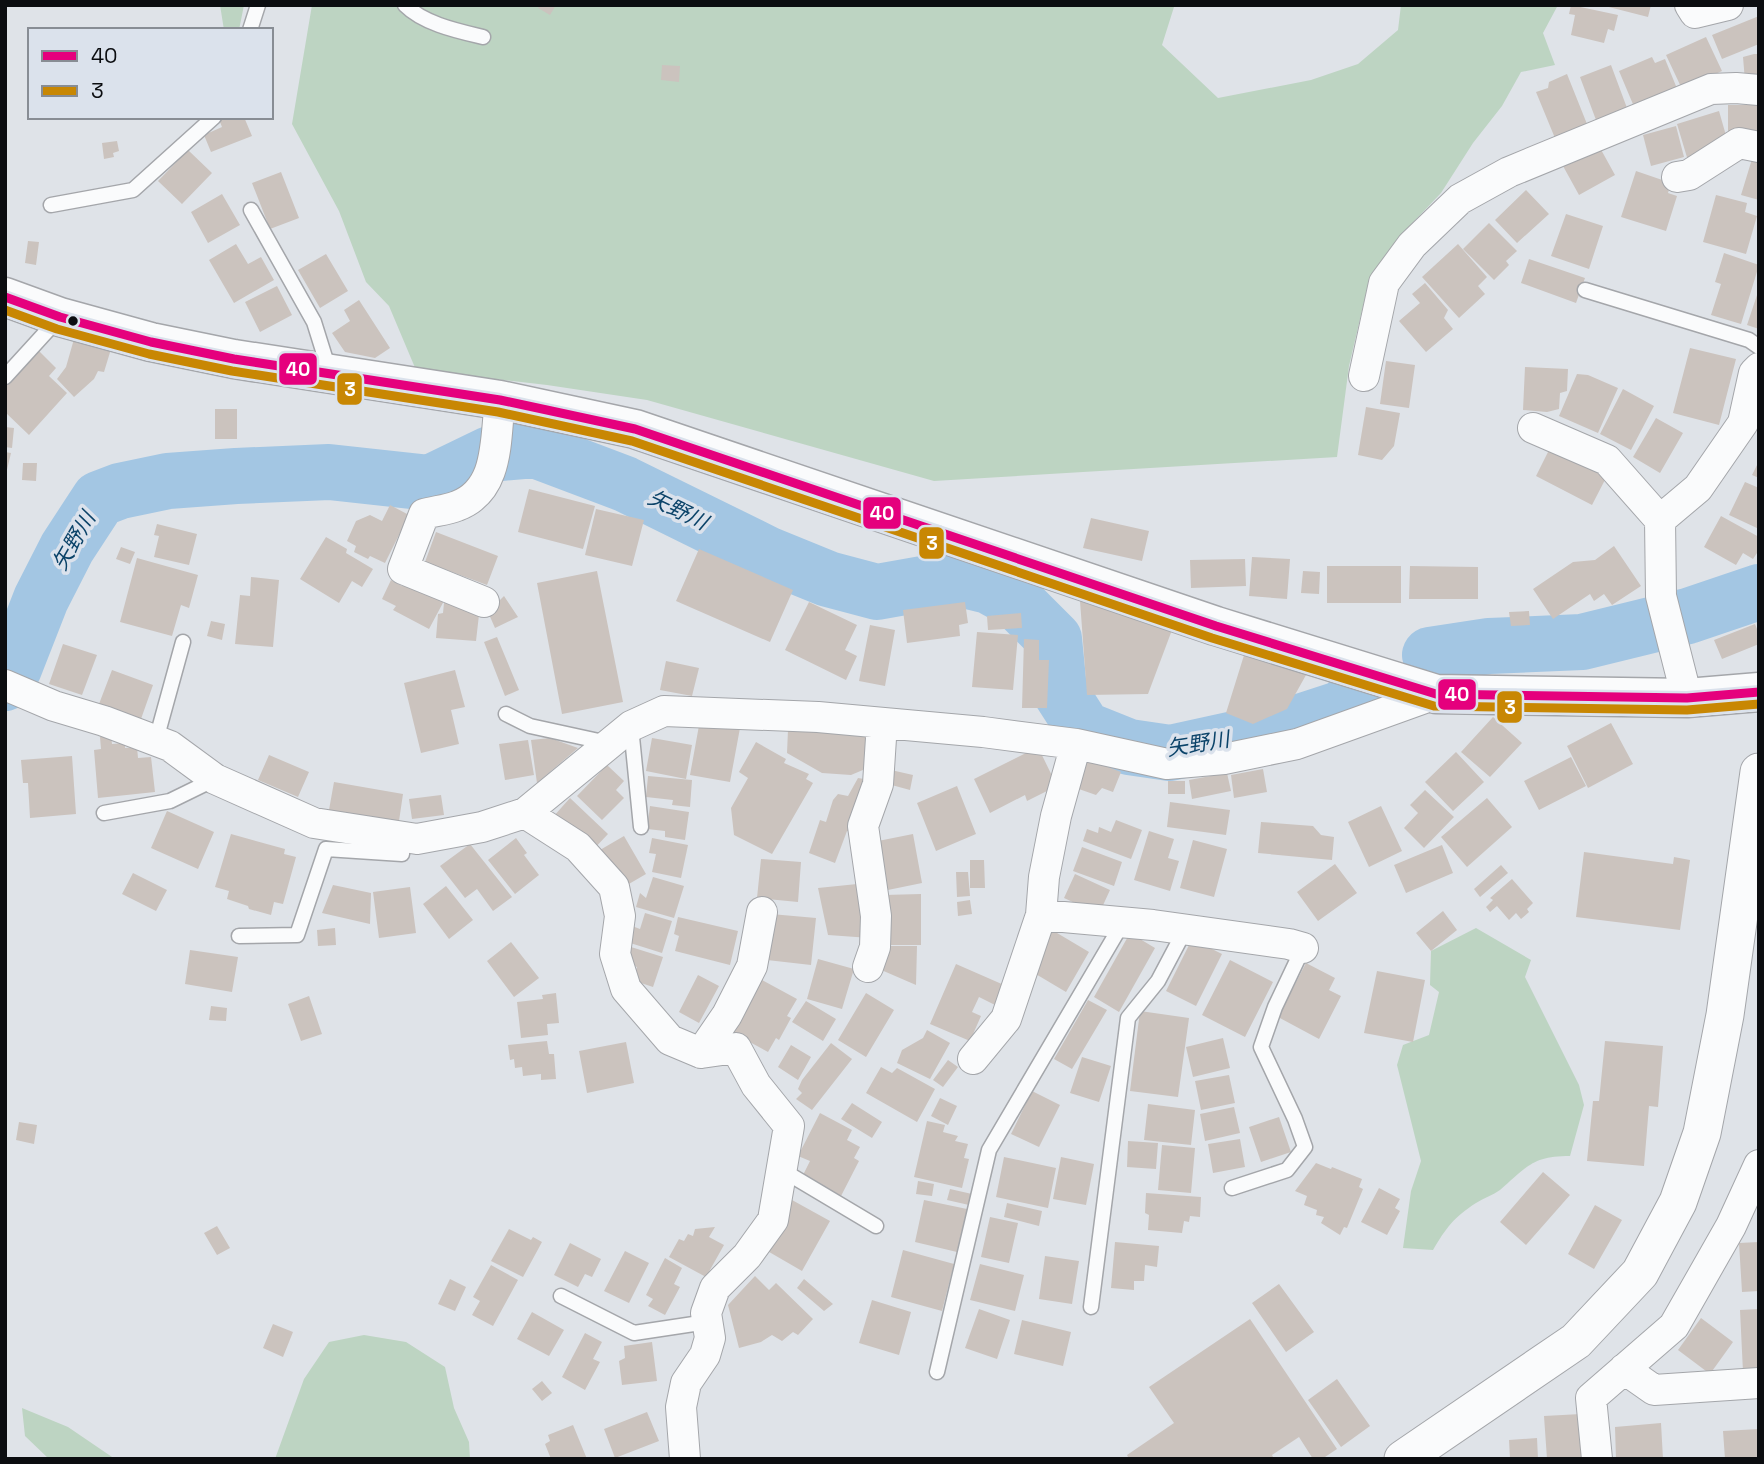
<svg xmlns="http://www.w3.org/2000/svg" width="1764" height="1464" viewBox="0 0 1764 1464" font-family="'Space Grotesk','Noto Sans JP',sans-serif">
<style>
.green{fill:#bdd4c2}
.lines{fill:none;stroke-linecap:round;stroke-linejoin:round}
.river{stroke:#a3c6e3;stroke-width:56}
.building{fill:#cbc3be}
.service-casing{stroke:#a4a6aa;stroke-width:17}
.minor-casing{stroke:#a4a6aa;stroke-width:32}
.tertiary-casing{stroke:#a4a6aa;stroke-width:39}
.primary-casing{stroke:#a4a6aa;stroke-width:41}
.service{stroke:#fafbfc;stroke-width:14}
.minor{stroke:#fafbfc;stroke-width:30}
.tertiary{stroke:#fafbfc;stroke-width:37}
.primary{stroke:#fafbfc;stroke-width:38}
.bus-1-casing{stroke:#dbe2ec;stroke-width:14}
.bus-2-casing{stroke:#dbe2ec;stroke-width:14}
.bus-1{stroke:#e5007d;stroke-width:9}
.bus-2{stroke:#c88703;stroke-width:9}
.bus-dot{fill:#0b0d10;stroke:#dbe2ec;stroke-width:2.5}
.labels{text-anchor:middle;stroke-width:7;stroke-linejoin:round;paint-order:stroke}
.water-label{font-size:21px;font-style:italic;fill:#0b4369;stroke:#dbe2ec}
.line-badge{stroke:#dbe2ec;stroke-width:2.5}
.badge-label{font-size:19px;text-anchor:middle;font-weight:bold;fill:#fff}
</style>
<rect width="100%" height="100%" fill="#dfe3e8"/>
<path class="green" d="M220,5h24l-5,25h-15z
M312,5h870l-8,2 -12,38 56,53 93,-18 47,-16 40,-34 3,-25h157l-15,28 12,32 -34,7 -19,34 -29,37 -32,50 -38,40 -36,56 -18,77 -12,91 -403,24 -287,-81 -100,-15 -131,-15 -27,-64 -23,-24 -27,-71 -47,-87z
M1476,928l55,32 -6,17 54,108 5,20 -14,51c-38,0 -43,11 -70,34 -7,5 -16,8 -24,13 -22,14 -30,25 -43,47l-30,-2 8,-57 10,-30 -24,-96 6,-20 26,-10 10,-43 -9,-7 1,-34z
M364,1335l42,7 39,25 9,41 15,34 1,17h-195l29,-80 25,-37z
M22,1408l46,19 47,32h-66l-24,-23z"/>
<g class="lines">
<path class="river" d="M1430,655l59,-9 93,-4 106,-26 71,-24
M5,683l9,-15 27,-69 26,-51 32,-49 21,-8 48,-10 68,-5 93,-4 101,11 60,-29 45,-4 90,34 144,71 59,24 49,13 79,-14 33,8 27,15 38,38 5,51 25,39 45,18 41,6 105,-23 65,-21 25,-18"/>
</g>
<path class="building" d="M540,5h16l-6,10 -12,-7z
M1571,5l47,10 -4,16 -6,-2 -4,14 -33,-8 4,-20 -6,-1z
M1601,5h50l-3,12z
M1759,16v28l-37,15 -10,-24z
M1706,37l16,34 -40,18 -16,-34z
M1754,54h5v26l-14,1 -2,-24z
M1652,57l3,6 10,-4 13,32 -43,18 -16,-38z
M662,65l18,1 -1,16 -18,-2z
M1611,65l16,43 -31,12 -16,-43z
M1567,74l22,55 -32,14 -21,-51 12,-4 1,-6z
M1728,105h31v33h-31z
M1719,111l10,35 -40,18 -12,-40z
M218,117h26l8,19 -41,16 -7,-17 18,-8z
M1676,126l8,31 -33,9 -8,-31z
M117,141l2,10 -6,2 1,4 -10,2 -2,-16z
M1599,146l16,29 -36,20 -16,-29z
M188,150l24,23 -30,31 -24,-23z
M1752,159l7,3v38l-18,-5z
M1636,171l35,12 -3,10 9,3 -11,35 -45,-14z
M281,172l18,46 -29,11 -18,-46z
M1526,190l23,24 -32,29 -22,-23z
M222,194l18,31 -32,18 -17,-31z
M1716,195l31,8 -2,9 12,4 -11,38 -43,-12z
M1566,214l37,12 -14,43 -38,-13z
M1489,223l28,28 -11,10 3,4 -15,15 -31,-31z
M28,241l11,1 -3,23 -11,-2z
M236,244l12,20 13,-7 13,23 -40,23 -25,-43z
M1458,244l29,33 -9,9 7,8 -26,24 -37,-41z
M1724,253l35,12 -18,59 -30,-9 10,-31 -6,-2z
M326,254l22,37 -28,17 -22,-38z
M1529,259l56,19 -9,25 -55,-20z
M1425,283l23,27 -4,8 9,11 -27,23 -27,-31 21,-18 -8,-9z
M277,286l15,29 -32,17 -15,-30z
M1758,292h1v37l-12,-4z
M359,300l31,48 -15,10 -30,-6 -13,-19 18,-12 -6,-11z
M74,339l37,10 -7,23 -6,-1 -4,8 -20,18 -17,-18 9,-12z
M1690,348l46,11 -17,66 -46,-12z
M39,351l17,17 -7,8 18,17 -38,42 -24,-23v-26z
M1386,361l29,4 -6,43 -29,-4z
M1525,367l43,2 -1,22 -7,2 -1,16 -12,3 -24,-2z
M1577,374l11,1 30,13 -20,45 -39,-17z
M1623,389l31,17 -23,44 -31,-16z
M1366,407l34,6 -6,33 -12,14 -24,-5z
M215,409h22v30h-22z
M1656,418l27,15 -23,40 -27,-16z
M5,427l9,1 -2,20 -7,-1z
M1551,446l57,28 -16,31 -56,-29z
M5,452l6,1 -5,21h-1z
M1759,461v17l-7,-3z
M23,463h14l-1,18 -14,-1z
M1745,482l14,6v41l-30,-14z
M529,489l66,17 -12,43 -65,-17z
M390,505l19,10 -24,48 -15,-7 -2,3 -14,-7 2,-6 -9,-5 9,-20 14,-6 12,6z
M596,509l48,11 -12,46 -47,-11z
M1721,516l38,21v13l-6,9 -10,-6 -7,12 -32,-18z
M1091,518l58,13 -7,30 -59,-13z
M157,524l40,10 -8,31 -35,-8 5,-21 -5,-1z
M436,532l62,24 -11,29 -62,-23z
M326,537l21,12 -1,4 27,16 -11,18 -10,-6 -13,22 -39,-24z
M1614,546l27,40 -29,19 -8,-11 -10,7 -4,-7 -37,25 -20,-30 40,-27 22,-2z
M121,547l14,5 -5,12 -14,-5z
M699,549l94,41 -23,52 -94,-41z
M1252,557l38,2 -3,40 -38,-3z
M137,558l61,17 -9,33 -8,-3 -9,31 -52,-14z
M1245,559l1,27 -55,2 -1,-28z
M1327,566h74v37h-74z
M1410,566l68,1v32h-69z
M597,571l26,131 -61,12 -25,-131z
M1303,571l17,1 -1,22 -18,-1z
M251,577l28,3 -6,67 -38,-3 5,-49 10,1z
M405,578l40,21 -16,30 -36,-19 3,-4 -14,-7 9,-19 11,6z
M504,596l14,21 -23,11 -7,-16z
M1080,601l92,29 -24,64 -61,1z
M809,602l48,23 -12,25 12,6 -11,24 -61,-30z
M965,602l3,21 -9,2 1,11 -53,7 -4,-33z
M444,603l36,3 -4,35 -40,-3 2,-24 5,-1z
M1529,611l1,14 -19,1 -2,-14z
M1021,613l1,15 -34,2 -1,-14z
M211,621l14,3 -3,16 -15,-4z
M1755,624l4,10v10l-37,15 -8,-19z
M870,625l25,5 -10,56 -26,-5z
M977,632l41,3 -5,55 -41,-3z
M497,637l22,53 -14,6 -21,-54z
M1024,639l15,1v20h10l-2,48h-25z
M63,644l34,11 -15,40 -33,-11z
M1245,652l61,23 -19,34 -34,15 -27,-11z
M666,661l33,7 -7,28 -32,-6z
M112,670l41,15 -12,34 -42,-15z
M455,670l10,37 -14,3 8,34 -38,9 -17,-70z
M1493,717l29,26 -32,34 -29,-25z
M700,720l40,8 -10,54 -40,-7z
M1611,723l22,41 -45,24 -21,-42z
M788,730l84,1 -2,36 -19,8 -29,-2 -35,-20z
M111,735l1,9 13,-1v5l12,-1 1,11 13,-1 4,35 -57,6 -4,-48 7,-1 -1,-12z
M550,738l28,10 -41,35 -6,-43z
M652,738l40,7 -6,34 -40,-8z
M528,740l6,35 -29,5 -6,-36z
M756,742l30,17 -2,4 25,11 -3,5 7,4 -41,71 -38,-19 -3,-27 17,-30 -9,-6z
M1038,747l19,39 -30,15 -2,-6 -35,18 -16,-34z
M1456,752l28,30 -31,29 -28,-29z
M269,755l40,17 -11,25 -40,-17z
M72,756l4,58 -46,4 -2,-35h-5l-2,-23z
M1571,757l15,29 -47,24 -15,-29z
M1087,759l34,13 -8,20 -11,-4 -6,7 -20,-7z
M607,765l17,16 -8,9 8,8 -22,22 -25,-24z
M1263,769l4,23 -33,6 -3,-23z
M891,770l22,5 -3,15 -22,-6z
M1227,773l4,18 -39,8 -3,-19z
M648,776l44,4 -2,27 -18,-2 1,-5 -27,-3z
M858,778l12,2 -17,53 -6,-2 -12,32 -26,-10 11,-33 6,2 7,-22 5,-6 10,2z
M1168,781h17v13h-17z
M334,782l69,12 -4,27 -70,-11z
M957,786l19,48 -40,17 -19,-48z
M1425,790l29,27 -30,31 -20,-20 14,-15 -8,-8z
M441,795l3,20 -32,4 -3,-20z
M570,798l38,36 -17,18 -38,-35z
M1487,798l25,29 -45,40 -26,-30z
M1170,802l60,8 -4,25 -59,-8z
M650,806l39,6 -4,28 -20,-3v-6l-18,-2z
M1381,806l21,45 -33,16 -21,-45z
M167,811l47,21 -16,37 -47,-21z
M1116,820l26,10 -11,29 -48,-18 4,-12 11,4 1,-6 12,5z
M1261,822l52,4 8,9 13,2 -2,23 -74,-7z
M1149,831l25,8 -6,19 11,3 -9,30 -36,-11z
M231,834l54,15 -1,5 12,3 -13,47 -9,-2 -3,13 -22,-6 -1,-3 -21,-7 2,-8 -14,-4z
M913,834l9,49 -39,8 -10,-49z
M624,836l22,38 -24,14 -22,-38z
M516,838l11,15 -3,2 15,20 -24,19 -27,-34z
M652,838l36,7 -7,33 -29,-6 4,-18 -7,-1z
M1193,840l34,9 -13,48 -34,-9z
M470,844l42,53 -19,14 -16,-22 -12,9 -25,-32z
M1442,845l11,28 -47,20 -12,-28z
M1082,847l40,15 -8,24 -41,-15z
M1584,852l89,12 1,-7 16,3 -10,70 -104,-13z
M761,859l40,3 -3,40 -41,-4z
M970,860h14l1,28h-15z
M1335,864l22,29 -39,28 -21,-29z
M1501,865l7,8 -28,24 -6,-8z
M956,872h12l2,24 -13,1z
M133,873l34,17 -11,21 -34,-17z
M1075,874l35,16 -11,24 -35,-16z
M653,877l31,9 -10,32 -38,-11 4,-14 6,5z
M1512,879l21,24 -6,6 2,3 -8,7 -5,-6 -7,7 -12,-14 -7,6 -4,-5 7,-7 -3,-2z
M867,883l3,55 -42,-3 -10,-47z
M333,885l38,8 -1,31 -48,-11z
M446,886l27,34 -24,19 -26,-35z
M410,887l6,46 -37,5 -6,-46z
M921,894v51h-36l-1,-50z
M970,900l2,14 -14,2 -1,-14z
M1443,911l14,19 -26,21 -15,-18z
M645,913l27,8 -10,32 -35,-11 5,-16 8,3z
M771,914l45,4 -5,47 -44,-5z
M678,917l60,14 -8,34 -55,-14 4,-15 -5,-2z
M335,928l1,17 -18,1 -1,-16z
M1052,930l37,22 -23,40 -37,-22z
M1130,933l25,15 -36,64 -25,-15z
M1192,939l30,15 -26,52 -30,-15z
M511,942l28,36 -25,19 -27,-36z
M882,946h35l-1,39 -37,-16z
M631,947l32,10 -10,30 -21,-7 5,-13 -11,-4z
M190,950l48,7 -6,35 -47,-8z
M818,959l36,10 -12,40 -35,-10z
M1230,960l43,22 -28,55 -43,-22z
M1306,963l29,15 -6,12 12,6 -22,43 -41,-22z
M956,964l48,21 -9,20 -16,-8 -7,15 9,4 -11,25 -40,-17z
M1377,971l48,9 -12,62 -49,-9z
M698,975l21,11 -20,37 -20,-11z
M753,975l44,24 -10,17 4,2 -12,22 -3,-2 -8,14 -44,-24z
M556,993l3,30 -12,1 1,11 -27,3 -4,-36 26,-3 -1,-4z
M866,993l28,17 -28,47 -28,-17z
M309,996l13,38 -21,7 -13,-37z
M1088,1000l19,10 -35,59 -18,-10z
M806,1001l30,18 -13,22 -31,-19z
M211,1006l16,2 -1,13 -17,-1z
M1140,1011l49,7 -11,79 -48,-6z
M927,1030l23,13 -20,36 -33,-16 5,-13 21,-12z
M1223,1038l7,30 -37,9 -7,-30z
M547,1041l2,13h5l2,25 -15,1v-6l-18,2 -1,-9 -7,1 -1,-9 -4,1 -2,-15z
M1605,1041l58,5 -5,61 -9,-1 -5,60 -57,-5 6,-60h6z
M626,1042l8,41 -47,10 -8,-42z
M831,1043l21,16 -40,51 -16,-11 6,-6 -4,-4 4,-9z
M791,1045l20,12 -13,23 -20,-13z
M1082,1057l29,9 -12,36 -29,-9z
M948,1060l10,7 -15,20 -10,-7z
M881,1067l11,6 5,-5 38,21 -18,33 -51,-29z
M1229,1075l6,28 -34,7 -6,-29z
M1032,1091l28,14 -21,42 -28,-13z
M940,1098l17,8 -9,19 -17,-9z
M852,1103l30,19 -10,16 -31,-19z
M1148,1104l47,6 -4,35 -47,-5z
M1234,1107l6,26 -35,8 -5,-27z
M820,1113l32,17 -5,10 13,7 -6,11 5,3 -18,35 -38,-21 7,-14 -12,-5z
M1279,1117l12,35 -30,10 -12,-35z
M927,1121l18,4 -2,7 15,4 -3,5 13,3 -4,14 5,1 -7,29 -48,-11z
M19,1122l18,3 -3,19 -18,-4z
M1240,1139l5,28 -32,6 -5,-29z
M1128,1141l30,2 -2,26 -29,-2z
M1162,1145l33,3 -4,45 -33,-3z
M1004,1157l52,11 -8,40 -52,-11z
M1061,1157l33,7 -8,41 -33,-6z
M1316,1163l15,6 1,-2 30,12 -3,8 4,2 -16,39 -3,-1 -4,8 -19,-12 3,-6 -8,-2 1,-5 -13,-5 3,-9 -12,-5z
M1543,1172l27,23 -44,50 -26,-23z
M918,1181l16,3 -2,12 -16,-2z
M1379,1188l21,11 -5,9 5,3 -13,24 -26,-13z
M950,1189l22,5 -3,11 -22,-5z
M1146,1193l55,4 -1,20 -10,-1 -1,6 -5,-1 -2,12 -34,-3 1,-15 -4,-2z
M792,1200l38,21 -28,50 -38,-22z
M924,1200l43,9 -10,43 -42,-10z
M1007,1203l35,8 -3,15 -35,-9z
M1595,1205l27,15 -28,49 -26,-15z
M990,1217l28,6 -9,40 -28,-6z
M217,1226l13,22 -13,7 -13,-22z
M715,1227l-6,10 15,8 -18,32 -37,-20 10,-18 5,2 4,-7 5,2 2,-7z
M509,1229l22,11 2,-3 9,5 -19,35 -32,-16z
M1115,1242l44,4 -2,21 -12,-2 -1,16h-10v9l-23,-2z
M1759,1242v49l-17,1 -3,-49z
M570,1243l31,16 -9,18 -7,-3 -7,13 -24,-12z
M903,1250l51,14 -12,47 -51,-14z
M625,1251l24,12 -20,40 -25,-12z
M1045,1256l34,5 -7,43 -33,-5z
M665,1258l17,10 -8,16 6,3 -15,28 -17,-9 5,-7 -7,-4z
M980,1264l44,11 -9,36 -45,-11z
M491,1265l27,15 -25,46 -21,-11 8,-14 -7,-4z
M755,1276l14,14 7,-7 37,36 -15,16 -5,-3 -11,9 -10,-6 -11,7 -22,6 -11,-43z
M450,1279l16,8 -11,24 -17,-7z
M804,1279l29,25 -9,7 -27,-23z
M1279,1284l35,48 -28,20 -34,-49z
M872,1300l39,12 -12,43 -40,-12z
M979,1309l31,11 -13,39 -32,-11z
M1759,1309v62l-16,1 -3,-62z
M532,1312l32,18 -15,26 -32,-17z
M1701,1318l32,24 -23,32 -32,-24z
M1250,1319l87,130 -15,10h-9l-14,-22 -27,18 2,4h-145l-2,-4 47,-32 -25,-36z
M1022,1320l49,12 -8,34 -49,-12z
M273,1324l20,8 -10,25 -20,-9z
M585,1333l17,9 -9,17 7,3 -15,28 -23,-13z
M652,1342l5,39 -35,4 -3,-24 6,-3 -1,-12z
M1337,1379l33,47 -29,21 -33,-47z
M542,1381l10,12 -10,8 -10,-12z
M647,1412l12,29 -44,17 -11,-29z
M1581,1414l3,45h-37l-3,-43z
M1661,1423l2,36h-47l-1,-32z
M573,1425l14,34h-36l-6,-15 5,-3 -2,-6z
M1759,1429v30h-34l-2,-28z
M1537,1438l1,21h-28l-1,-19z"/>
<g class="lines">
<defs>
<path id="service" d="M405,5c19,19 53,26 78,32
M250,30l8,-25
M51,205l82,-15 81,-73
M251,210l63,112 15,48
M1585,290l164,50 10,7
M5,377l52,-57
M506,714l24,12 78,17
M631,727l10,100
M156,740l27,-98
M104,813l66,-12 45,-22
M239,936l58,-1 29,-86 76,5 1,-17
M782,1170l94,56
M1232,1188l55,-18 18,-23 -10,-28 -34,-72 14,-40 28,-59
M561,1296l73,37 73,-11
M1091,1307l37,-289 30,-37 27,-51
M937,1372l52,-222 133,-226"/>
<path id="minor" d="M1690,5l5,8 33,-8
M1677,177l12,-2 50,-32 20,4
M1364,376l20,-93 28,-38 48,-46 49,-27 202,-83 25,-1 23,2
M1533,428l74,32 53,60
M484,602l-81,-33 21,-55c11,-3 23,-4 33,-8 43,-16 38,-67 43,-106
M5,685l49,21 50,15 66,25 45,33 99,44 103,16 65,-12 43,-14 106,-87 33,-15 154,6 165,15 93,12 91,20 57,-5 73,-15 139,-50
M1687,698l-26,-102 -1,-76 38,-32 45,-65 11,-50 5,-5
M525,813l53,34 36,40 6,29 -5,38 11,35 44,51 31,13 35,-5 20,37 33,41 -16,94 -26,36 -32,32 -9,25 4,25 -5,17 -19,28 -5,24 4,52
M1041,915l112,10 136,19 14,4
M868,967l7,-20 1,-31 -13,-90 15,-42 4,-61
M701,1053l26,-38 25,-49 10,-54
M973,1059l33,-40 35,-104 3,-38 12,-61 20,-72
M1624,1369l30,21 105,-7
M1597,1459l-6,-61 83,-72 57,-100 28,-61"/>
<path id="tertiary" d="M1403,1459l173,-118 64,-68 38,-71 24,-69 23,-118 34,-243"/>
<path id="primary" d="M5,297l55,20 91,25 83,17 266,41 135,29 581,197 220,68 251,4 72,-6"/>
</defs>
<use href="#service" class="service-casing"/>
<use href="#minor" class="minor-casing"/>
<use href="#tertiary" class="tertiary-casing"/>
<use href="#primary" class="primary-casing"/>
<use href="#service" class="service"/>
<use href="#minor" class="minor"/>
<use href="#tertiary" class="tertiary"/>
<use href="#primary" class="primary"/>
<defs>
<path id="bus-1" d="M5,297l55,20 91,25 83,17 266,41 135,29 581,197 220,68 251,4 72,-6"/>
<path id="bus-2" d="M5,310l52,19 92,25 83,17 266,41 134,29 580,197 222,68 253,4 72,-6"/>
</defs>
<use href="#bus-1" class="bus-1-casing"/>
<use href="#bus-2" class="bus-2-casing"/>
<use href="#bus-1" class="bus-1"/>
<use href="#bus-2" class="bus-2"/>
</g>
<circle class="bus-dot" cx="73" cy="321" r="6"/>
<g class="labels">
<g class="water-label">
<text transform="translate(678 510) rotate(26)" y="7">矢野川</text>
<text transform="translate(74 541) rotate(-60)" y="7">矢野川</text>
<text transform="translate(1198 744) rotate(-9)" y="7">矢野川</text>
</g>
</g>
<g class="line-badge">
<rect x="278" y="352" width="40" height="34" rx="7" fill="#e5007d"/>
<rect x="336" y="372" width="27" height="34" rx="7" fill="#c88703"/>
<rect x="862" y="496" width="40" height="34" rx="7" fill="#e5007d"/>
<rect x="918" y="526" width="27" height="34" rx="7" fill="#c88703"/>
<rect x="1437" y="678" width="40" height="33" rx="7" fill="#e5007d"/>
<rect x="1496" y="690" width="27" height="34" rx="7" fill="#c88703"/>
</g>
<g class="badge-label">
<text x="298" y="376">40</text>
<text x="350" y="396">3</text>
<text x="882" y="520">40</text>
<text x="932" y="550">3</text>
<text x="1457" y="701">40</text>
<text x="1510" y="714">3</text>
</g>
<rect width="1764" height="1464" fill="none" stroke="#0b0d10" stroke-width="14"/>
<rect x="28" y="28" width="245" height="91" fill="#dbe2ec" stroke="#888d94" stroke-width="2"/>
<rect x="42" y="51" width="35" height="10" fill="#e5007d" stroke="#888d94" stroke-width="2"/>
<text x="91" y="63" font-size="21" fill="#0b0d10">40</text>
<rect x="42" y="86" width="35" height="10" fill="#c88703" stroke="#888d94" stroke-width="2"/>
<text x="91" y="98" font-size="21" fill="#0b0d10">3</text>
</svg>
